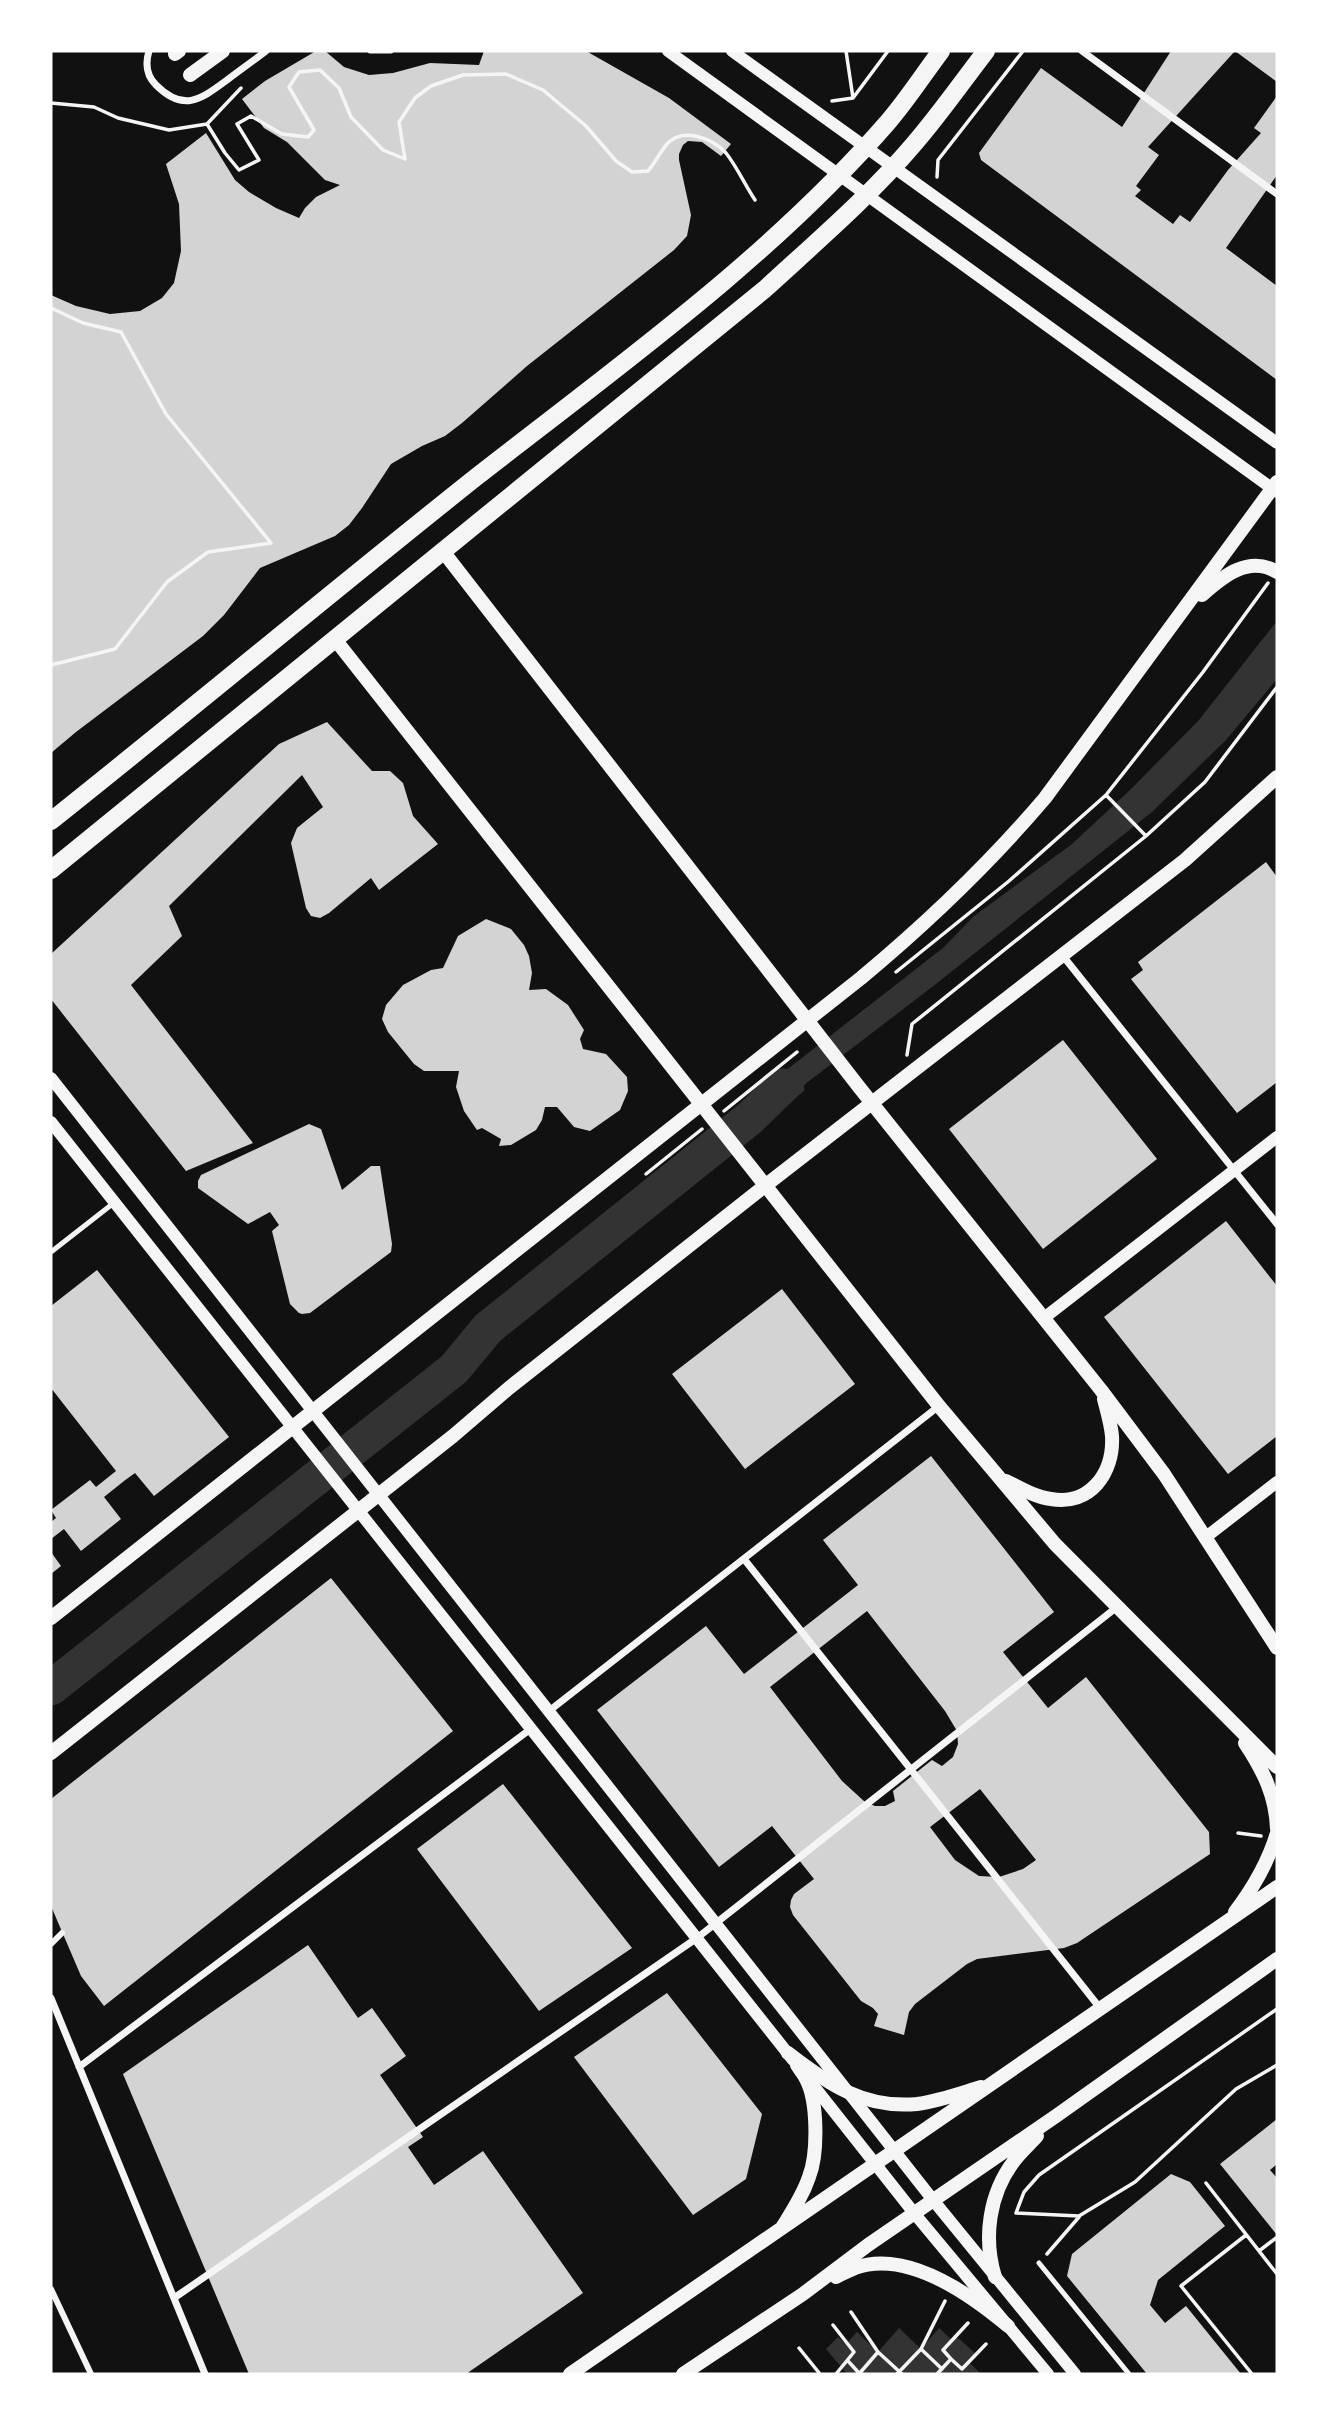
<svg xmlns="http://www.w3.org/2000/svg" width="1328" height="2425" viewBox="0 0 1328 2425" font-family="'PT Serif',serif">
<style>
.water{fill:#333}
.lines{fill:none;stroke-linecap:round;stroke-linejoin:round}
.river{stroke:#333;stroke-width:35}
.building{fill:#d3d3d3;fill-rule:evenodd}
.path{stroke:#f5f5f5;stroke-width:3.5}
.service{stroke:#f5f5f5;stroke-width:5}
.pedestrian{stroke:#f5f5f5;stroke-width:6}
.minor{stroke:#f5f5f5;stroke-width:7}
.tertiary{stroke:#f5f5f5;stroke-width:12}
.secondary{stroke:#f5f5f5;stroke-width:14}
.primary{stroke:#f5f5f5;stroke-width:18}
</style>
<rect width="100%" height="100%" fill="#111"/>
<path class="water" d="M1277,621v58l-51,61 -74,72 -216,172 -132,101v6l-47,37 -17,-22 203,-158 31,-32 98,-72 59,-55 68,-69z
M899,2328l22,21 18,-21 13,12 4,-4 20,18 -7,8 12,12h-134l-21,-25 12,-12 8,7 11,-12 21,20z"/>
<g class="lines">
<path class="river" d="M51,1688l403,-319 34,-41 262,-210 33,-32"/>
</g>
<path class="building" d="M316,51h9l19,16 25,8 24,-2 37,-10 49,2 5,-14h102l83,47 62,46 -10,12 -19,-14 -14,-1 -5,4 -4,9v6l12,55 -4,21 -13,14 -147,116 -65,57 -17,13 -23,10 -31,18 -29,44 -13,17 -14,11 -75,32 -36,47 -21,21 -127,96 -25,21v-458l25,11 34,8 30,-3 22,-13 12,-15 7,-32 -2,-47 -13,-40 40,-31 29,47 14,12 27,16 23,10 6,-10 11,-11 24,-12 -15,-5 -38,-38 -23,-14 -22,-29 23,-18z
M1171,51h106v31l-42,-31 -87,96 11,8 -23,31 5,4 -6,6 38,28 7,-9 10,7 38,-52 33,-37 -7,-5 23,-32v79l-51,73 51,38v94l-296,-220 -2,-7 62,-85 81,59z
M327,722l45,49h18l13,12 10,33 25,28 -59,46 -8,-12 -42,35 -9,5 -9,-2 -5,-8 -15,-65 6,-15 26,-21 -21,-32 -133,131 13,30 -51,49 122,158 -67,28 -135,-172v-45l228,-210z
M1266,862l11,15v205l-40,31 -106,-134 12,-9 -5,-8z
M486,919l25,10 13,16 5,11 3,17 -3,17 17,-1 22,16 16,25 -4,9 3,10 23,5 21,23 1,14 -8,19 -30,21 -16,-4 -17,-20h-12l-3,13 -6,10 -25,15 -12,1 2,-7 -19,-11 -5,2 -13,-19 -8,-24 3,-16h-35l-10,-7 -26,-32 -6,-13 4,-14 17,-20 28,-15 12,-2 15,-32z
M1063,1040l94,119 -114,90 -94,-120z
M309,1124l12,5 21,61 29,-24h9l12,78 -1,8 -81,61 -8,1 -3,-1 -9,-9 -18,-73 7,-6 -9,-13 -22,12 -50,-36v-7l3,-6z
M1226,1221l51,65v150l-49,38 -124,-157z
M97,1270l132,167 -75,59 -19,-23 -11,8 -20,16 17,22 -40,32 -17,-22 -13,10v-17l5,-4 -5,-8 39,-30 6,7 20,-16 -65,-83v-82z
M782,1289l73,95 -110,85 -73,-95z
M931,1456l123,156 -51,40 45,56 38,-31 123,155 1,22 -133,89 -13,5 -87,11 -10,5 -52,40 -6,8 -5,23 -30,-9 4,-12 -5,-6 -12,-7 -68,-86 -3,-8 1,-7 3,-6 20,-15 -42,-53 -53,41 -122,-157 109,-84 38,48 114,-89 -35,-45zM867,1611l78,100 12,20 1,13 -5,13 -11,9 -10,-6 -39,31 2,10 -10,5h-10l-10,-4 -23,-21 -72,-94zM980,1789l56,71 -13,9 -24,8 -20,-1 -24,-16 -25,-33z
M51,1552l10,14 -10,8z
M331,1578l122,153 -349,275 -23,-30 -30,-70v-107z
M503,1784l129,164 -93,63 -122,-162z
M308,1945l50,73 14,-10 34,48 -26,19 43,62 -15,10 26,38 49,-34 100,142 -117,81h-217l-126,-300z
M667,1993l95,121 -16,65 -53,36 -119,-158z
M1277,2119v45l-7,6 7,8v57l-57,-71z
M1171,2174l19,8 35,44 -67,54 -8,25 15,18 21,-17 55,68h-94l-80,-98 5,-22z"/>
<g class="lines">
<path class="path" d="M846,51l7,47
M832,101l21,-3 35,-47
M51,103l43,4 24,11 51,12 38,-6 18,29 14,17 20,-10 -22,-36 14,-8 31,18 26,3 6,-7 -25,-43 10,-15 21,-2 19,18 12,29 32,33 22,9 -6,-37 16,-24 16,-12 32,-11 43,-1 37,16 43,36 30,35 16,11 16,-1c7,-8 12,-19 19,-27 16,-17 45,-6 59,9 11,14 19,32 29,47
M207,124l34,-36
M937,177l1,-17 85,-109
M51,308l32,15 38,9 45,82 105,129 -63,9 -41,30 -52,67 -64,16
M1106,795l40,41
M896,972l113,-91 97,-86 97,-123 65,-89
M907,1055l5,-31 234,-188 59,-54 72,-95
M724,1111l73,-59
M646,1174l56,-45
M1238,1833l23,3
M1277,2009l-238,166 -15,17 -8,21 63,3 56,-34 101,-93 41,-24
M1206,2183l71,91
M1246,2235l-65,51 71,88
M1259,2251l17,-13
M1047,2254l32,-37
M851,2312l27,40 24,22
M833,2325l21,27 -18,22
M799,2348l21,26
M921,2349l21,20
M951,2359l-8,-9 25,-27
M848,2361l11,12
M859,2374l19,-22
M897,2374l24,-25 24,-48
M937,2374l14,-15 11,10 24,-25"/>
<path class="service" d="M370,51h21
M51,1252l64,-50
M1039,2263l90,111"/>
<path class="pedestrian" d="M51,1944l11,-11
M51,2289l40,85"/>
<path class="minor" d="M149,51c-4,13 -3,24 7,34 28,28 45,14 71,-5 13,-10 26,-19 39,-29
M1082,51l195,143
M1063,956l214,268
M744,1559l356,449
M549,1711l390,-305
M51,1998l154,376
M79,2067l453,-339
M174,2298l523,-360 420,-331"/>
<path class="tertiary" d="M668,51l609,441
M732,51l545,392
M51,1078l882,1122 142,174
M51,1122l742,938
M1044,1318l233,-181
M1206,1537l71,-55
M809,2080l105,133 134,161"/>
<path class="secondary" d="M175,54l4,-3
M190,75l33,-24
M442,550l417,537 242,303 63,84 113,174
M1202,595c21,-19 47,-40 75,-23
M334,638l605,768 116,138 222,223
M1006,1481c14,7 29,16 45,18 39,7 63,-26 61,-63 -1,-12 -5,-25 -8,-37
M51,1618l810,-640c66,-55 128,-114 184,-180l232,-316
M1245,1743c18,27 31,53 32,86
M51,1753l402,-317 56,-48 257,-203 419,-325 92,-83
M1235,1912c19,-25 33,-49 42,-79
M788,2053c40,31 76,56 129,51 22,-3 44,-11 64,-17
M783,2226c10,-16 20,-31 26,-49 9,-23 9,-76 -3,-98 -2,-5 -6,-9 -9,-14
M836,2277c6,-3 13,-7 19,-9 52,-19 116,27 153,58
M995,2277c-12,-39 -6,-83 19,-116 7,-9 16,-17 23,-25
M570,2374l707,-487
M683,2374l120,-80 65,-49 188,-129 221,-157"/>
<path class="primary" d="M51,821c142,-113 282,-230 424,-343 142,-111 294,-219 413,-356 19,-22 35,-47 53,-71
M51,870l714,-581c51,-47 104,-92 149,-145 26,-30 48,-62 72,-93"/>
</g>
<rect width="1328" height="2425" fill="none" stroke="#ffffff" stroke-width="105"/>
</svg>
